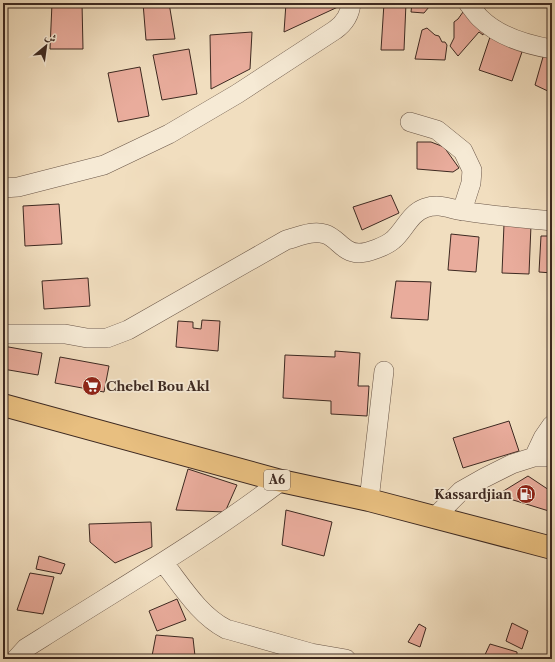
<svg xmlns="http://www.w3.org/2000/svg" width="555" height="662" viewBox="0 0 555 662" font-family="'Libre Caslon Text',Amiri,serif">
<style>
.building{fill:#e9ac9c;stroke:#3d2921}
.lines{fill:none;stroke-linecap:round;stroke-linejoin:round}
.minor-casing{stroke:#6a5648;stroke-width:20}
.highway-casing{stroke:#3d2921;stroke-width:24}
.minor{stroke:#f6ead5;stroke-width:19}
.highway{stroke:#e8bf80;stroke-width:22}
.labels{text-anchor:middle;stroke-width:3.5;stroke-linejoin:round;paint-order:stroke}
.shield{fill:#f6ead5;stroke:#746357;stroke-width:1}
.shield-label{font-size:12px;font-weight:bold;fill:#3d2921}
.poi-label{font-size:13px;font-weight:bold;fill:#3d2921;stroke:#f6ead5;text-anchor:start}
</style>
<rect width="100%" height="100%" fill="#f1debf"/>
<filter id="stains"><feTurbulence type="fractalNoise" baseFrequency=".005" numOctaves="4"/><feColorMatrix values="0 0 0 0 .2 0 0 0 0 .09 0 0 0 0 .02 0 0 0 .5 -.17"/></filter>
<radialGradient id="worn" r=".72"><stop offset=".6" stop-color="#630" stop-opacity="0"/><stop offset="1" stop-color="#630" stop-opacity=".3"/></radialGradient>
<path class="building" d="M52,3h30l1,46h-33z
M143,3h26l6,36 -29,1z
M286,3h54v3l-56,26z
M384,3h22l-2,47h-23z
M412,3h17v4l-5,6 -13,-1z
M3,6h4v36h-4z
M463,12l22,13 -2,10 -4,-3 -21,24 -8,-10 4,-8v-16l4,-3z
M427,28l8,7 4,1 3,6h3l2,3 -2,15 -30,-1 7,-29z
M252,32l-2,37 -39,20 -1,-54z
M490,37l33,12 -11,32 -33,-11z
M189,49l8,45 -35,6 -9,-45z
M545,50l7,2v41l-17,-8z
M140,67l9,49 -31,6 -10,-49z
M417,142h14l13,5 15,21 -6,4 -36,-3z
M391,195l8,18 -37,17 -9,-23z
M59,204l3,40 -37,2 -2,-40z
M504,224l27,1 -2,49 -27,-1z
M451,234l28,3 -3,35 -28,-2z
M541,236h11v37l-13,-1z
M88,278l2,28 -46,3 -2,-28z
M396,281l35,1 -3,38 -37,-2z
M202,320l18,1 -2,30 -42,-4 2,-26 15,1v6l8,1z
M3,346l39,7 -4,22 -35,-6z
M335,351l25,2 -2,33h11l-2,30 -36,-2v-13l-48,-3 2,-43 50,2z
M60,357l49,9 -5,26 -49,-9z
M509,421l10,30 -56,17 -10,-30z
M188,469l49,16 -12,27 -49,-2z
M528,476l24,16v20l-55,-17z
M286,510l46,12 -8,34 -42,-11z
M151,522l1,25 -37,16 -25,-21 -1,-18z
M39,556l26,8 -4,10 -25,-5z
M30,573l24,4 -11,37 -26,-4z
M177,599l9,21 -29,11 -8,-20z
M512,623l16,8 -6,18 -16,-8z
M419,624l7,4 -6,19 -12,-5z
M156,635l37,3 2,18h-43z
M490,644l27,8v7h-34z"/>
<g class="lines">
<defs>
<path id="minor" d="M468,3c4,5 8,11 12,15 18,18 48,27 72,31
M410,122l27,8 26,21 9,19 -1,13 -9,28
M3,188l15,-1 86,-22 65,-31 68,-40 98,-64c10,-7 15,-15 16,-27
M3,334h62l22,4h20l21,-8 158,-90c12,-3 26,-10 39,-6 13,4 18,19 34,19 9,0 27,-7 34,-13 11,-9 17,-27 32,-32 15,-5 24,1 39,3 29,5 59,7 88,10
M534,457l9,-19 9,-13
M369,500l15,-129
M434,518l27,-27 23,-13 28,-14 22,-7h18
M163,562c19,24 36,53 63,67l85,24 35,6
M16,659l10,-11 16,-10c80,-51 163,-99 239,-157"/>
<path id="highway" d="M3,405l278,76 88,19 183,48"/>
</defs>
<use href="#minor" class="minor-casing"/>
<use href="#highway" class="highway-casing"/>
<use href="#minor" class="minor"/>
<use href="#highway" class="highway"/>
</g>
<defs>
<symbol id="supermarket-disc" viewBox="-11 -11 22 22"><circle r="9.5" fill="#8f2418" stroke="#f6ead5"/><path d="M-6-5.5h2.5l.6 2H6L4.5 2H-2.5L-4.4-4H-6ZM-1.5 3.2a1.3 1.3 0 1 0 .1 0ZM3 3.2a1.3 1.3 0 1 0 .1 0Z" fill="#fff"/></symbol>
<symbol id="fuel-disc" viewBox="-11 -11 22 22"><circle r="9.5" fill="#8f2418" stroke="#f6ead5"/><path d="M-5.5-6h7V0h2V4h1.3V-2.5L3-4.5l.8-.8L6-3V5H2.5V1h-1V6h-7ZM-4.2-4.7v3.2H.2V-4.7Z" fill="#fff"/></symbol>
</defs>
<g fill-rule="evenodd">
<use href="#supermarket-disc" x="81" y="375" width="22" height="22"/>
<use href="#fuel-disc" x="515" y="483" width="22" height="22"/>
</g>
<g class="labels">
<rect class="shield" x="264" y="470" width="26" height="20" rx="3"/>
<g class="shield-label">
<text x="277" y="484">A6</text>
</g>
<g class="poi-label">
<text x="106" y="391">Chebel Bou Akl</text>
<text x="512" y="499" text-anchor="end">Kassardjian</text>
</g>
</g>
<rect width="555" height="662" fill="none" stroke="#f1debf" stroke-width="16"/>
<rect x="4" y="4" width="547" height="654" fill="none" stroke="#3d2921" stroke-width="2"/>
<rect x="8" y="8" width="539" height="646" fill="none" stroke="#3d2921"/>
<g transform="translate(46 46) rotate(29)" stroke="#f6ead5" stroke-width="3" paint-order="stroke">
<path d="M0-3L7 15L0 10L-7 15Z" fill="#3d2921"/>
<text y="-6" font-size="11" font-weight="bold" text-anchor="middle" fill="#3d2921">ش</text>
</g>
<rect width="100%" height="100%" filter="url(#stains)"/>
<rect width="100%" height="100%" fill="url(#worn)"/>
</svg>
